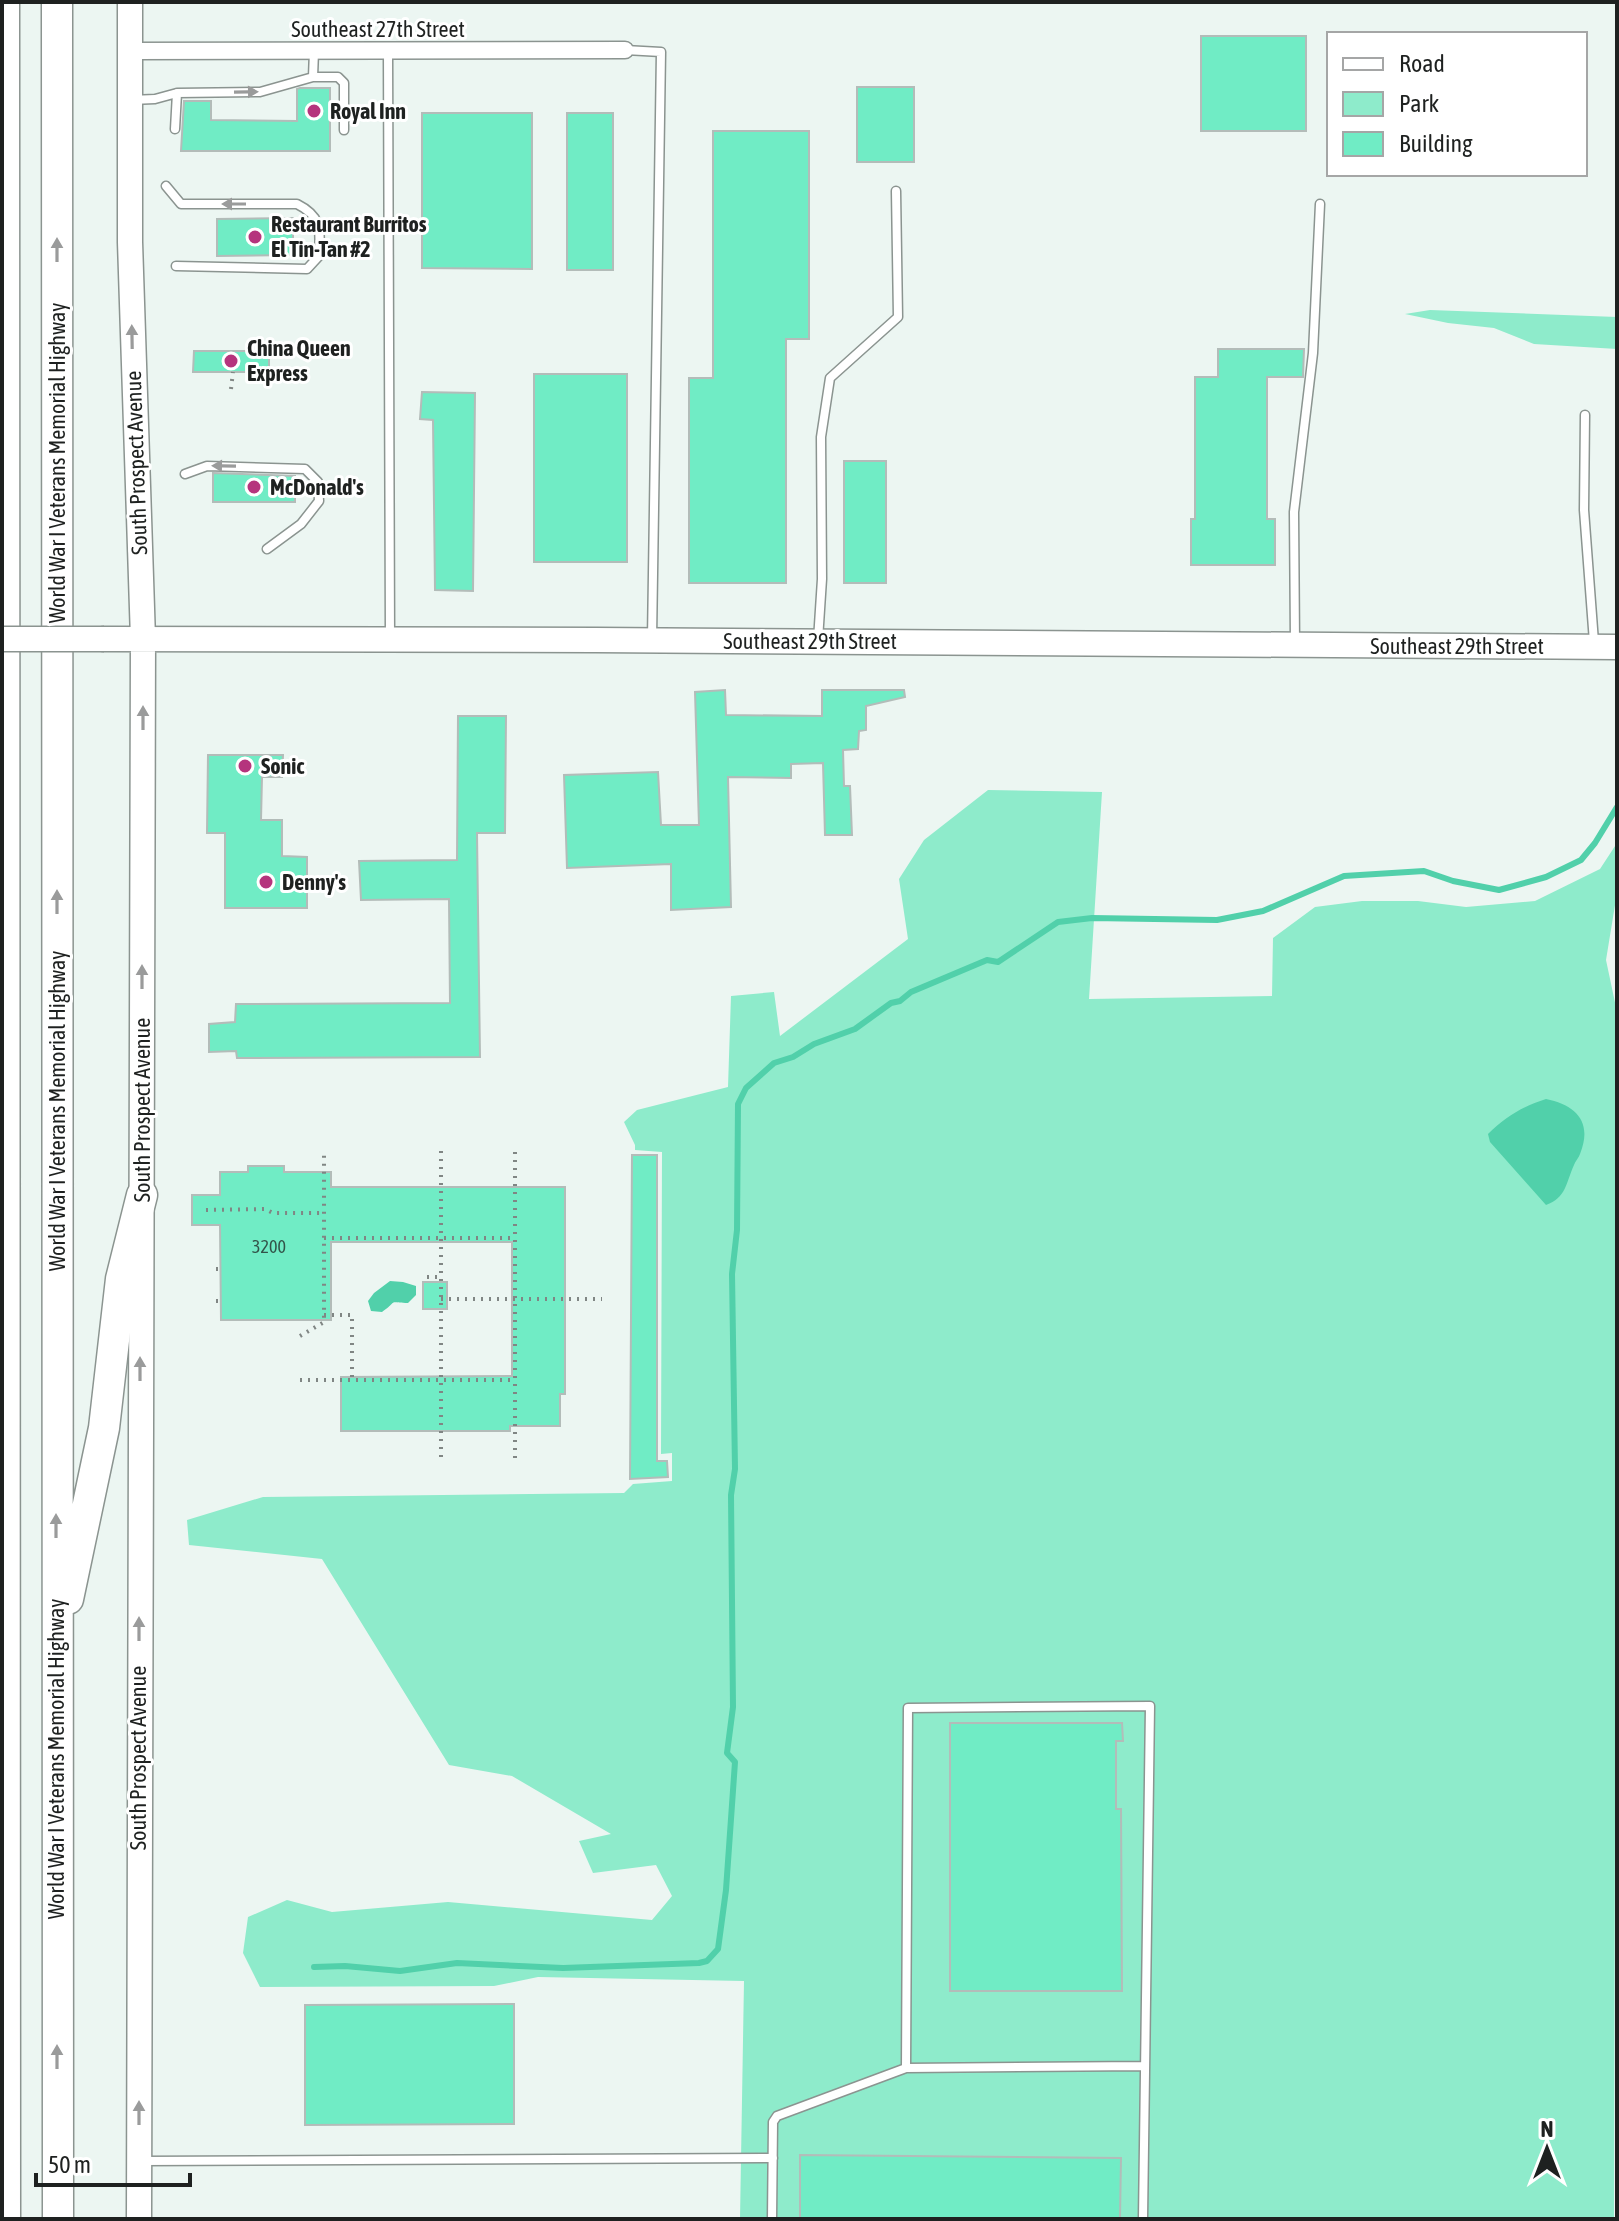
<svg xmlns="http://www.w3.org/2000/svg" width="1619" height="2221" viewBox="0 0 1619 2221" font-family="'Asap Condensed',sans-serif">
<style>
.green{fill:#8eebcb}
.water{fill:#51d0aa}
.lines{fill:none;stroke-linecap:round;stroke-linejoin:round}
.stream{stroke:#51d0aa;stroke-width:6}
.building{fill:#70ecc5;stroke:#b3bcb9;stroke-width:2}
.service-casing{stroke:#8b9490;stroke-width:11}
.minor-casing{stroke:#8b9490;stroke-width:19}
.secondary-casing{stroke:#8b9490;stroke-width:27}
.motorway-casing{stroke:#8b9490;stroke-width:33}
.path{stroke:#808684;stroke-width:4;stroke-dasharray:2 6;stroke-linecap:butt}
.service{stroke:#fff;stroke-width:8}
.minor{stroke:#fff;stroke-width:16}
.secondary{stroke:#fff;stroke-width:24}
.motorway{stroke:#fff;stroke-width:30}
.secondary-bridge-casing{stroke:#8b9490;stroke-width:27;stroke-linecap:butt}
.secondary-bridge{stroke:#fff;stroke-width:24}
.oneway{fill:#9a9b9b}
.poi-dot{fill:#b5347d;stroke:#fff;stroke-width:3}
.labels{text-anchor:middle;stroke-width:6;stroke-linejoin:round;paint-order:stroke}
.number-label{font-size:18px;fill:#325449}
.street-label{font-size:22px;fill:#1e2120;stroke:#fff}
.poi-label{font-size:22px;font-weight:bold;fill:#1e2120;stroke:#fff;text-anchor:start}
</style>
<rect width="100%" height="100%" fill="#ecf6f2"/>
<path class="green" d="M1430,310l187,7v32l-83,-5 -40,-16 -46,-5 -43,-9z
M988,790l114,2 -13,207 183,-3 1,-58 42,-31 47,-6h56l48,6 69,-6 65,-32 17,-26v50l-11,67 11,52 -3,1207h-874l4,-238 -206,-4 -44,9 -234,1 -17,-34 5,-36 39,-17 45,12 116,-10 204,18 20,-24 -16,-31 -63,8 -14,-32 32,-7 -99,-58 -63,-11 -127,-206 -133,-14 -2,-25 76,-23 361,-4 9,-9 39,-3v-28l-11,1 1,-302 -27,-2v-5l-11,-23 13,-12 91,-23 3,-91 43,-4 6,44 128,-97 -9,-60 25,-39z"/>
<path class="water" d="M1546,1099c30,6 47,23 34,55 -1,4 -5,7 -6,11 -8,18 -8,33 -28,40l-56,-63 -2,-8c17,-17 35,-28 58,-35z
M390,1281l13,1 13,4v9l-8,8c-22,-1 -9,-3 -26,9l-11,-1 -3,-10 6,-8z"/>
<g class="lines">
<path class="stream" d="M314,1967l31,-1 55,5 57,-8 106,5 136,-5 8,-2 11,-12 8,-59 9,-128 -8,-9 6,-46 -2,-212 4,-26 -3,-195 5,-44 1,-126 8,-16 28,-25 19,-6 21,-13 41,-15 36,-26 9,-2 11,-9 76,-32 11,2 60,-40 34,-4 125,2 46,-9 81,-35 80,-5 29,10 46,9 47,-13 35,-17 14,-17 22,-36"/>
</g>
<path class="building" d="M1201,36h105v95h-105z
M857,87h57v75h-57z
M300,88h30v63h-149l3,-50h27v19l86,1v-32z
M422,113h110v156l-110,-1z
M567,113h46v157h-46z
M713,131h96v208h-23v244h-97v-205h24z
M293,218v37l-76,1v-37z
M1218,349h86l-1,28h-36v142h8v46h-84v-46h4v-142h23z
M194,351h75v21h-76z
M534,374h93v188h-93z
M422,392l53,1 -2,198 -38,-1 -2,-170 -13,-1z
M844,461h42v122h-42z
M213,473l82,3v26h-82z
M725,690l1,25 96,1v-26h82l1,7 -39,9v24l-7,1 -1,18 -15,1 1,36h6l2,49h-27l-2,-72 -32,1v14l-63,-1 3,130 -60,3v-46l-104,4 -3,-93 94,-3 3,53h38l-4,-133z
M458,716h48l-1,117h-28l3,224 -243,1 -1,-7 -27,1v-28l26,-2 1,-18 214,-1 -1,-104 -88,1 -2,-39 98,-1z
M208,755h75l-1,22h-20l-1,43h21v36l25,1v51h-82v-75h-18z
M632,1155h25v306h10l1,16 -38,2z
M248,1166h36v6h47v15h234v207h-5v32h-50v5h-169v-54l171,-1v-134h-181v78h-110l-1,-95h-28v-30h28v-23h28z
M423,1282h24v27h-24z
M950,1723h172l1,18h-7v68h5l1,182h-172z
M514,2004v120l-209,1v-120z
M800,2155l321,3 -1,61h-320z"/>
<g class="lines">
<defs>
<path id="service" d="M625,50l36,2 -9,587
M388,51l2,587
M313,77l1,-26
M131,100l24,-1 22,-6 83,-1 53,-15h25l6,6v47
M175,129l2,-36
M166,186l15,18h116c26,13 23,27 22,52l-12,13 -131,-3
M1585,415l-1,95 10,132
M185,474l22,-8 98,3 13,13 1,19 -18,23 -34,25
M818,640l4,-61 -1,-142 9,-59 68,-61 -2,-126
M1295,644l-1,-132 19,-159 7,-149
M906,2068l238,-2
M142,2161l631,-3
M772,2219l1,-97 4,-6 129,-48 2,-360 242,-2 -7,513"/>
<path id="minor" d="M130,51l495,-1"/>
<path id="secondary" d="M130,2v240l13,397 -4,1580
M104,639l492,1 1021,7"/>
<path id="motorway" d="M4,2l1,2217
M57,2l1,2217
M68,1599l36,-171 17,-149 21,-84"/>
</defs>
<use href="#service" class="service-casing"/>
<use href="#minor" class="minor-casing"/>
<use href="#secondary" class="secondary-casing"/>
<use href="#motorway" class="motorway-casing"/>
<path class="path" d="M231,389l2,-17
M441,1151v309
M515,1152v308
M206,1210l59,-1 8,4h51
M324,1238h191
M216,1269h4
M427,1277h14
M441,1299h161
M216,1301h4
M324,1315h28v65
M300,1336l24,-14v-172
M300,1380h215"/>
<use href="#service" class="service"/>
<use href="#minor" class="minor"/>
<use href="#secondary" class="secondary"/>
<use href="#motorway" class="motorway"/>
<defs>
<path id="secondary-bridge" d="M2,639h102"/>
</defs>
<use href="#secondary-bridge" class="secondary-bridge-casing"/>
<use href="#secondary-bridge" class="secondary-bridge"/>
</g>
<defs><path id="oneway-solid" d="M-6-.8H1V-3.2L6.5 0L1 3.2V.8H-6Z" transform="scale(2)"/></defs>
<g class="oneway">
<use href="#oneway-solid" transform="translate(246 92) rotate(-1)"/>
<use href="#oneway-solid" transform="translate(234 204) rotate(180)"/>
<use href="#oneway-solid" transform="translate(57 250) rotate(-90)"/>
<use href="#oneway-solid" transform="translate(132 337) rotate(-91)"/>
<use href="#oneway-solid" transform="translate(224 466) rotate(-179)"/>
<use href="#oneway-solid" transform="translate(143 718) rotate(-90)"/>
<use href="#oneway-solid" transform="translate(57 902) rotate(-90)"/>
<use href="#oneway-solid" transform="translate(142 977) rotate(-90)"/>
<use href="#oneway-solid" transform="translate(140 1369) rotate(-90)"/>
<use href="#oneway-solid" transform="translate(56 1526) rotate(-90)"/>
<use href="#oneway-solid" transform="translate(139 1629) rotate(-90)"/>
<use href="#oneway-solid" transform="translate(57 2057) rotate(-90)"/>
<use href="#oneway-solid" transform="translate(139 2113) rotate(-90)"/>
</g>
<g class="poi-dot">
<circle cx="314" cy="111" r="8"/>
<circle cx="255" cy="237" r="8"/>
<circle cx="231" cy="361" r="8"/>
<circle cx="254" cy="487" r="8"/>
<circle cx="245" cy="766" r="8"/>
<circle cx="266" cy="882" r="8"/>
</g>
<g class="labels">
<g class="number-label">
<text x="269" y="1253">3200</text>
</g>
<g class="street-label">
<text x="378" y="37">Southeast 27th Street</text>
<text transform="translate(57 463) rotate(-90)" y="8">World War I Veterans Memorial Highway</text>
<text transform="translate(136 463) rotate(-92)" y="8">South Prospect Avenue</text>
<text x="810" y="649">Southeast 29th Street</text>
<text x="1457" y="654">Southeast 29th Street</text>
<text transform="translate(142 1110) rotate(-90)" y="8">South Prospect Avenue</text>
<text transform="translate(57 1111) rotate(-90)" y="8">World War I Veterans Memorial Highway</text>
<text transform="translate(138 1758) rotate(-90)" y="8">South Prospect Avenue</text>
<text transform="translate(56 1759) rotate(-90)" y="8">World War I Veterans Memorial Highway</text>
</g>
<g class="poi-label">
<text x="330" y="119">Royal Inn</text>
<text x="271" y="232">Restaurant Burritos<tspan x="271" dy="25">El Tin-Tan #2</tspan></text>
<text x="247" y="356">China Queen<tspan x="247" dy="25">Express</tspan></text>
<text x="270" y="495">McDonald's</text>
<text x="261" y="774">Sonic</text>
<text x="282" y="890">Denny's</text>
</g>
</g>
<rect width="1619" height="2221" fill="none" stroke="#1e2120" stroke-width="8"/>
<rect x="1327" y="32" width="260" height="144" fill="#ffffff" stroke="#a5a6a6" stroke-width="2"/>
<rect x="1343" y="58" width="40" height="12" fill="#ffffff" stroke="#a5a6a6" stroke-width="2"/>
<text x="1399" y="72" font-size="24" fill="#1e2120">Road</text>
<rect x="1343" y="92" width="40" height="24" fill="#8eebcb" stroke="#a5a6a6" stroke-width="2"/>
<text x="1399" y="112" font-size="24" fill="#1e2120">Park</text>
<rect x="1343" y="132" width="40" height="24" fill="#70ecc5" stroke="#a5a6a6" stroke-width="2"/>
<text x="1399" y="152" font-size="24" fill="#1e2120">Building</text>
<g transform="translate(1547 2149)" stroke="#ffffff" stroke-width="6" paint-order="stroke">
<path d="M0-6L14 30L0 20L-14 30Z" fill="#1e2120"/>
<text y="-12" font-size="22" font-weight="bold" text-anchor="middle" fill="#1e2120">N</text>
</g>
<path d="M36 2173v12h154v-12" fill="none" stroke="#1e2120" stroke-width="4"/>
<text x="48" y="2173" font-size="24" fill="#1e2120" stroke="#ffffff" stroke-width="6" paint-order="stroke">50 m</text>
</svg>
